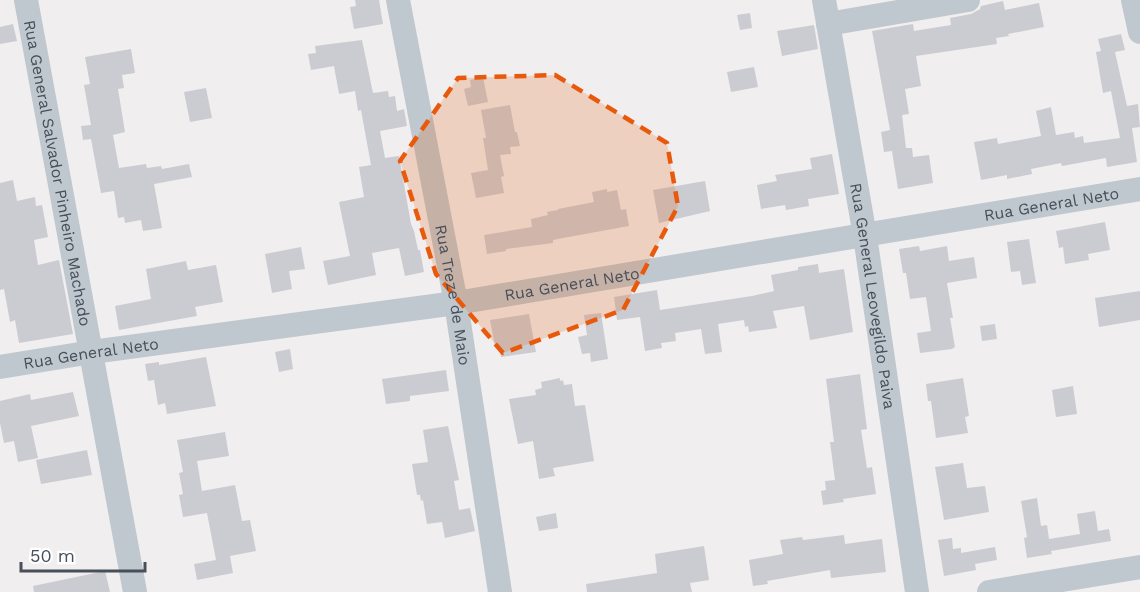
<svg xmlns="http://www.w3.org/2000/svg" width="1140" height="592" viewBox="0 0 1140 592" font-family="'Work Sans',sans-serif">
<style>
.building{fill:#cbccd2}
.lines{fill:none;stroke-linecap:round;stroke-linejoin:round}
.minor{stroke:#bfc7cf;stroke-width:24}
.marked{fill:#e8590c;fill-opacity:0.2;stroke:#e8590c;stroke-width:4.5;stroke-dasharray:12 8;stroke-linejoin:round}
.labels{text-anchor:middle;stroke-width:5;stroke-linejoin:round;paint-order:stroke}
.street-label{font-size:16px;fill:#474f59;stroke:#fff}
</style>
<rect width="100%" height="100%" fill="#f0eeee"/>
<path class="building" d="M355,0h24l4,24 -29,5 -4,-22 6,-1z
M1003,1l2,9 34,-7 5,24 -36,7 1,2 -13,2 1,6 -81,12 5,30 -16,3 4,25 -7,1 4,33h6l1,9 16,-2 4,28 -35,6 -6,-38 -8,1 -3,-20 9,-2 -18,-99 41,-7 1,7 37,-6 -1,-7 21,-4 9,-5 1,-3z
M750,13l2,15 -12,2 -3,-15z
M13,24l4,17 -17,3v-17z
M814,25l4,24 -36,7 -5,-25z
M1121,34l4,16 -10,2 12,54 11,-2 2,23 -8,1 5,34 -30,5 -1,-9 -44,8 -1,-3 -30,6 1,5 -25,5v-4l-26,5 -7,-38 23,-4 1,6 43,-8 -5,-25 15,-4 5,28 18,-3 1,6 8,-2 1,7 36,-5 -9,-47 -8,2 -7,-41 5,-1 -3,-12z
M362,40l11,53 15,-2 1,6 6,-1 2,15 7,-2 3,17 -27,5 5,27 14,-2 12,68 3,7 4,19h2l4,22 -19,4 -6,-28 -27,5 4,22 -48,10 -5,-24 27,-5 -11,-54 25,-5 -5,-30 12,-2 -10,-55 -3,1 -3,-20 -16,3 -5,-28 -23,4 -3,-16 8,-1 -1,-7z
M131,49l4,24 -13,2 2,13 -6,1 7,43 -12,3 6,33 27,-4 1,4 14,-2 1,3 27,-5 3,13 -38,7 8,44 -19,3 -2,-11 -16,3 -1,-6 -6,1 -4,-27 -13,2 -10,-54 -8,1 -2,-14 10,-1 -7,-40 6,-1 -5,-27z
M754,67l4,20 -27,5 -4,-20z
M483,77l5,25 -20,4 -4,-17 7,-2 -1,-7z
M206,88l6,30 -22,4 -6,-30z
M510,105l5,27h2l3,14 -10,1 1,7 -11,1 4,21 -3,1 3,16 -28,5 -5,-25 17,-3 -5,-32h3l-5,-28z
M832,154l7,40 -31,5 1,7 -23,4 -1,-5 -24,4 -4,-24 20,-4 -2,-6 37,-6 -2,-11z
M13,180l4,21 18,-4 1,9 6,-1 6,32 -14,3 4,25 21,-5 14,74 -54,9 -4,-23 -5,2 -6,-33 -4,1v-107z
M705,181l5,30 -51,12 -6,-33z
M607,189v3l10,-2 4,20 5,-1 3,17 -66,12 -10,2v3l-47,6v2l-19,3 -3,-19 48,-8 -1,-8 17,-4 -1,-3 11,-2v-1l36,-7 -2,-10z
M1105,222l5,28 -22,4 1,6 -24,4 -2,-17 -4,1 -3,-17z
M1029,239l7,44 -14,2 -2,-14 -9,1 -4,-30z
M919,246l1,5 27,-5 2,15 25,-4 3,21 -30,5 6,35h-3l5,29 -3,2 -32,4 -3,-20 14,-2 -5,-34 -16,2 -4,-26h-3l-4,-24z
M301,247l4,22 -16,2 3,18 -20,4 -7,-39z
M186,261l2,9 28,-5 7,37 -28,5 2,9 -78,14 -4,-24 36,-7 -5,-30z
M818,264l1,9 25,-4 9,63 -43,8 -6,-34 -31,5 4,17 -28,4 -1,-6 -3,1 -1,-7 -26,4 4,28 -17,2 -4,-25 -26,4 1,8 -15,2 1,5 -17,3 -5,-34 -23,3 -3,-23 43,-7 3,20 92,-14 22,-5 -3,-16 27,-5v-3z
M1140,291v29l-41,7 -4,-29z
M601,313l7,46 -17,3 -1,-9 -8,1 -4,-17 9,-2 -3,-20z
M529,314l7,38 -35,5 -2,-12 -4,1 -5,-26z
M995,324l2,15 -15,2 -2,-15z
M290,349l3,20 -14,3 -4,-20z
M206,357l10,49 -49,8 -2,-11 -7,2 -4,-25 -6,1 -3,-17 14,-2v3z
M446,370l3,21 -39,5v5l-24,3 -4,-25z
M860,374l7,55 -6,1 6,38 5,-1 4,27 -33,5 1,3 -21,3 -2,-14 5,-1 -1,-9 10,-1 -5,-38h4l-8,-63z
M560,378v3l3,-1 1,5 8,-1 3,22 10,-1 9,56 -41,7 2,8 -16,3 -6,-38 -15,3 -9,-45 27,-4 -1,-5 7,-2 -1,-6z
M963,378l6,38 -4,1 3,16 -32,5 -5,-37h-3l-2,-17z
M1073,386l4,28 -21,3 -4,-27z
M73,392l6,24 -48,10 7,32 -20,4 -4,-21 -10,2 -4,-20v-22l30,-7 1,6z
M448,426l11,54 -5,1 5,29 11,-2 5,23 -30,7 -3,-16 -15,2 -4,-24 -2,1 -1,-6h-3l-5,-31 16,-2 -5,-32z
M225,432l4,24 -32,5 5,30 33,-6 7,36 8,-1 6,31 -26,5 3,17 -36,7 -3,-16 22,-4 -9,-47 -24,4 -4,-22 4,-1 -4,-21 4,-1 -6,-32z
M87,450l5,25 -51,9 -5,-24z
M963,463l4,25 18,-2 4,26 -45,8 -9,-53z
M1037,498l4,28 6,-1 2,14 31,-5 -3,-20 18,-3 3,20 11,-2 2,12 -60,10 1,3 -25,4 -3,-20 3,-1 -6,-36z
M556,513l2,15 -19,3 -3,-14z
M844,535l1,9 37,-5 4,33 -55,6 -1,-8 -63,11 1,3 -15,2 -4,-26 34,-6 -3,-14 22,-3 1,3z
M952,538l1,11 8,-1v5l34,-6 2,13 -22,4 1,6 -32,6 -6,-36z
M704,546l5,34 -19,3 2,9h-105l-1,-8 71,-11 -2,-19z
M105,571l5,21h-76l-1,-6z"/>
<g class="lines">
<g class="minor">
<path id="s1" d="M26,0l109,592"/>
<path id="s2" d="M398,0l58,303 44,289"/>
<path id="s3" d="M824,0l41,236 52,356"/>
<path d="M1133,0l7,32"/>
<path d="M828,24l140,-24"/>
<path id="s4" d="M0,367l92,-15 364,-49 684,-114"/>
<path d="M989,592l151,-25"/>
</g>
</g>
<path class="marked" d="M555,75l112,68 11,63 -55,104 -120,43 -67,-79 -36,-113 58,-83z"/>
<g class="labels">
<g class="street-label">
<text dy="6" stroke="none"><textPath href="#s1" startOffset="176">Rua General Salvador Pinheiro Machado</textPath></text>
<text dy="6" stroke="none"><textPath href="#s4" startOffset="1064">Rua General Neto</textPath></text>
<text dy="6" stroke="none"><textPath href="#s4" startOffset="578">Rua General Neto</textPath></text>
<text dy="6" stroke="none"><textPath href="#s2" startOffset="300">Rua Treze de Maio</textPath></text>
<text dy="6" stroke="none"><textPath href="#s3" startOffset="300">Rua General Leovegildo Paiva</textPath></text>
<text dy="6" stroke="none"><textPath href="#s4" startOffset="92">Rua General Neto</textPath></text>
</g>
</g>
<path d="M21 562v9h124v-9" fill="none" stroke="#474f59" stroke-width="3"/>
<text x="30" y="562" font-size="18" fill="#474f59" stroke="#ffffff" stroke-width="4.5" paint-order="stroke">50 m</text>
</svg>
